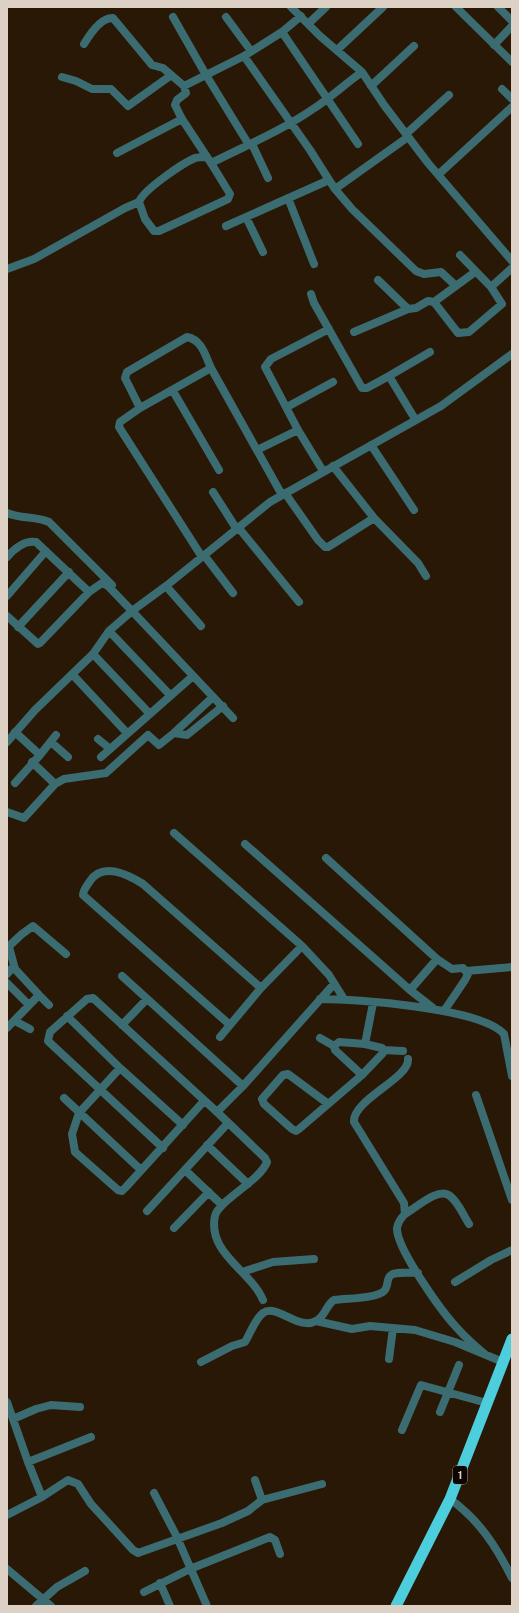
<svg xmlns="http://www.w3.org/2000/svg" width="519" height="1613" viewBox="0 0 519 1613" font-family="'Public Sans',sans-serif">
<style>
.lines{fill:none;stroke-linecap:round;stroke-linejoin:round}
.minor{stroke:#3a6c72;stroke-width:8}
.trunk{stroke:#4ccedc;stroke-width:11}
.labels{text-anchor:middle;stroke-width:3;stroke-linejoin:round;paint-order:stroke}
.shield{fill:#0c0501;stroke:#9e948a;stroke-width:1}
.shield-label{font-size:11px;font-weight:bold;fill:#ddd1c5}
</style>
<rect width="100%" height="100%" fill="#291805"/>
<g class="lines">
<path class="minor" d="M291,7l29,29 42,36 22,33 44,58 84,98
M456,7l56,55
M498,7l14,14
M173,17l33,58 43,70
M226,17l25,34
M308,24l18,-17
M282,32l76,112
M84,44c6,-10 17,-27 29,-26l39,47 11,3 21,18 60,-30 38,-24 19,-16
M494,45l18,-19
M337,50l46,-43
M244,56l66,94 19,30
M62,77l14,4 16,8h19l17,17 42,-30
M184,86l2,7 -9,7 -2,5 7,14 25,38
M371,86l43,-40
M502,89l10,10
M406,134l43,-39
M252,144l16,34
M117,153l65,-34
M439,174l73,-67
M335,189l17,20 64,62 8,3 17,-2 15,14
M288,198l26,66
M139,202l6,17 9,12h5l69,-32 2,-5 -19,-31
M246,217l17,35
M226,226l103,-46 6,9 73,-52
M7,269l27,-10 91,-51 14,-6c4,-12 44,-39 56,-44 4,-1 8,-1 12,-1l4,6c34,-17 70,-32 102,-54 17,-11 32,-25 49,-37
M378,280l30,29
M491,287l21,-19
M311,294l3,9 48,85h5l22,-12 26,43
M434,302l24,31 11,-1 33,-28 -11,-17 -31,-32
M354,332l54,-23 8,-1 12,-7 6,1 41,-30
M389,376l41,-24
M173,391l46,79
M287,407l46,-25
M140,408l-15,-30 2,-6 60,-35c15,3 18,18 24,31
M371,445l43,65
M257,450l41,-20
M323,471l-25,-41 -33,-63 6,-8 58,-30
M213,492l23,36
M285,493l33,47 7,7h3l46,-29 -41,-52
M7,513c14,6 29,3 42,9l63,63
M374,518l44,45 8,13
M238,527l61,75
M204,555l29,38
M7,557c7,-8 18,-17 29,-15l53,50
M202,557l-83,-130 1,-5 20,-14 71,-40 71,127
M166,586l35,40
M7,596l39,-45
M7,616l31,28 2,-1 49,-51 13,-9 6,3 24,25 101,107
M18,627l51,-55
M109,631l61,64
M93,654l56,59
M72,674l55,59
M15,732l25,23 -25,28
M174,733l39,-36
M98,739l11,9
M7,742l28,-32 58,-56 16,-23 23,-20 34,-25 104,-84 171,-96 71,-52
M51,742l17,15
M40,755l16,-20
M101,757l92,-81
M32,762l23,22
M7,812l17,6 31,-34 9,-5 42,-6 42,-38 11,10 15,-12 13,2 36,-29
M174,833l128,113 27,29 15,24
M245,844l165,146 27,-31
M326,858l111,101 15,10 11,-1 5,6 -3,6 -21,31
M7,948l15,-14 11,-8 33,28
M466,971l46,-4
M7,974l7,-8
M122,976l121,110
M7,983l22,22
M261,988l-118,-104c-16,-10 -40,-22 -53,-3 -3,5 -7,9 -7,14l147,130 31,-37 41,-42
M410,990l23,18
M39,995l10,10
M320,999c36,0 161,9 184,35l8,42
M67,1016l53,52 63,57
M15,1021l15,8
M122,1025l24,-25
M7,1028l32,-33 -24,-26 -6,-22
M220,1037l10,-12
M320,1038l14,8
M383,1050l20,1
M408,1059c2,19 -56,41 -54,63l50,81 1,11c-4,4 -7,8 -8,14 -1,20 45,84 60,100 9,10 19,19 29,27
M120,1068l-41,45 -7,21 3,18 43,38 4,1 4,-4 78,-86
M362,1075l-27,-25 -1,-4 5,-4 26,2
M476,1095l36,105
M64,1098l77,72
M327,1103l-39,-29 -5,1 -21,24 2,5 28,25 4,2 3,-2 63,-54 21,-22 -1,-5 -17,-4 8,-41
M207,1145l41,39
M163,1148l-115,-107 2,-9 37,-33 6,-1 124,114
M185,1170l37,35
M147,1211l81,-88
M405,1214c11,-6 34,-28 45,-18 9,7 13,19 19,28
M174,1228l35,-36
M242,1272l31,-10 41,-3
M455,1282l36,-22 21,-10
M263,1300c-12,-29 -56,-47 -48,-84 3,-15 45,-35 52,-54l-2,-4 -48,-46 26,-26 91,-102
M316,1321l36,8 18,-3 45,4 40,12 48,20
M389,1359l4,-31
M201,1362l31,-16 13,-4c5,-8 10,-23 18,-29 14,-10 35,18 53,8 9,-4 10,-16 18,-21 13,-2 38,-1 49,-8 6,-4 3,-12 7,-16 4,-5 21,-3 28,-3
M7,1402l21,60 14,35
M440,1412l19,-47
M13,1419l23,-10 15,-4 29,2
M402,1430l19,-45 66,18
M28,1462l63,-25
M255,1480l7,20
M154,1493l22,42 31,71
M450,1499c29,21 46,47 62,79
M7,1515l35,-18 26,-17 10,4 13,20 42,46 5,3 84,-30 26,-12 14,-11 60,-16
M7,1569l44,37
M160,1583l10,23
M144,1592l46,-23 80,-32 5,3 5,14
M36,1606l21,-19 28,-16"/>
<path class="trunk" d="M396,1606l54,-107 62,-160"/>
</g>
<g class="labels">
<rect class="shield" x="453" y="1466" width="14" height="18" rx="3"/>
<g class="shield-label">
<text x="460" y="1479">1</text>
</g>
</g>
<rect width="519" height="1613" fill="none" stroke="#ddd1c5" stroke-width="16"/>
</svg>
